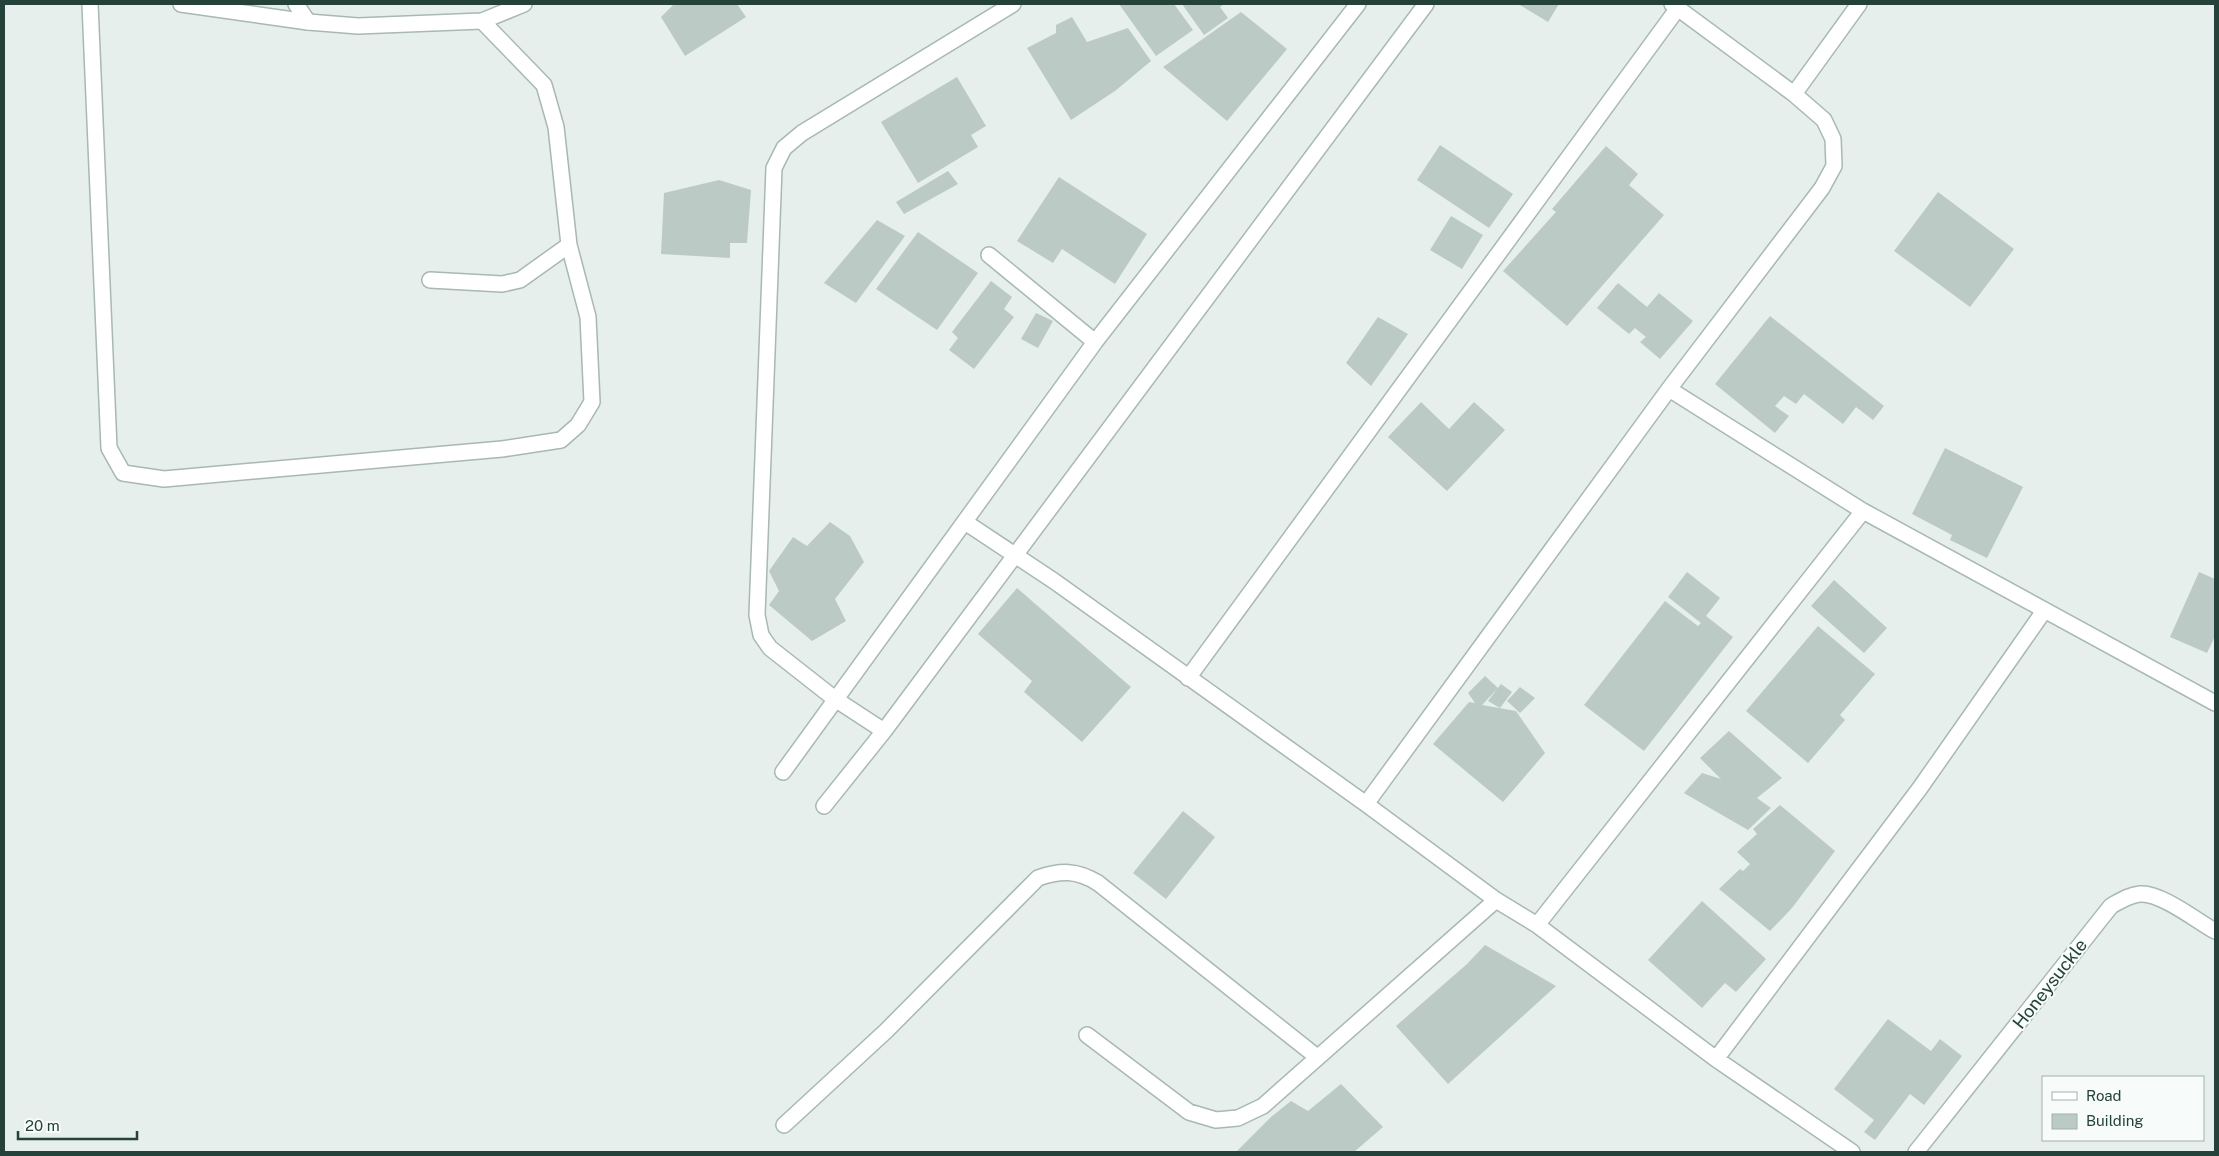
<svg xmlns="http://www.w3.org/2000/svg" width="2219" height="1156" viewBox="0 0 2219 1156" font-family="'Public Sans',sans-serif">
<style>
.building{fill:#bbcac4}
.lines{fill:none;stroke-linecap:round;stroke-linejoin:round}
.lane-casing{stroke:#a8b8b2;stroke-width:18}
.street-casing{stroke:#a8b8b2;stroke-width:18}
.lane{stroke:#fff;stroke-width:15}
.street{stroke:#fff;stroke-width:15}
.labels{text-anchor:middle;stroke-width:4;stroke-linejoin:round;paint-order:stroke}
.street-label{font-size:18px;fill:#24423a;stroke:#f7fbf9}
</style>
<rect width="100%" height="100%" fill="#e6efeb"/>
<path class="building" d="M674,4h63l9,13 -61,39 -24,-39z
M1119,4h55l19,26 -37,26z
M1182,4h42l-4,3 8,11 -24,17z
M1518,4h41l-11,18z
M1241,12l46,37 -60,72 -64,-54z
M1072,17l15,25 41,-14 23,33 -36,30 -44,29 -44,-72 29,-15v-8z
M957,77l29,49 -15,9 7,12 -60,36 -37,-61z
M1440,145l73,49 -24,34 -72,-48z
M1606,146l32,28 -9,11 35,30 -97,111 -64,-55 53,-59 -4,-3z
M948,171l10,13 -54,30 -8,-12z
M1059,177l88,57 -32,50 -53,-35 -9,14 -36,-22z
M719,180l32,10 -4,53h-17v15l-69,-4 3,-61z
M1938,192l76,57 -44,58 -76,-56z
M1451,216l32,19 -21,34 -32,-19z
M877,220l28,16 -49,67 -32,-20z
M918,232l60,41 -41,57 -61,-41z
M991,281l21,16 -8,12 10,8 -40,52 -25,-19 9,-12 -6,-6z
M1618,283l29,24 12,-14 34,28 -33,38 -20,-17 6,-5 -11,-9 -6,6 -32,-26z
M1036,313l17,8 -15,27 -17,-9z
M1770,316l114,90 -11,14 -17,-13 -13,17 -39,-30 -8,10 -12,-8 -9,10 14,10 -14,17 -60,-49z
M1378,317l30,17 -37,52 -25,-23z
M1421,402l28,27 25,-27 31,28 -58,61 -59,-54z
M1945,448l78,39 -36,71 -37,-18 2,-5 -40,-21z
M830,522l20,14 14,26 -29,37 11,22 -34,20 -43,-36 10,-14 -10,-20 24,-34 14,9z
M1687,572l33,26 -14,18 27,21 -89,114 -60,-46 81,-104 33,25 3,-3 -33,-26z
M2199,572l16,7v57l-8,17 -37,-16z
M1834,580l53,48 -23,25 -53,-47z
M1017,588l114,99 -49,55 -58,-50 8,-11 -54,-47z
M1818,626l57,48 -35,41 5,5 -37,43 -62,-52z
M1485,676l13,12 -16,17 34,6 29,42 -42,49 -70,-58 36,-42 6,1 -7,-10z
M1501,684l11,8 -12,16 -12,-7z
M1520,687l15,11 -15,15 -13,-12z
M1729,731l53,47 -25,20 14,10 -23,22 -64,-37 18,-20 19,6 -21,-21z
M1780,805l55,46 -43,57 -22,23 -51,-42 21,-20 3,2 7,-7 -13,-12 20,-18 -4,-5z
M1183,811l32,26 -49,62 -33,-26z
M1702,901l64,58 -30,33 -11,-9 -23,25 -54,-48z
M1485,945l71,41 -108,98 -52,-58 71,-62z
M1888,1019l43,32 9,-12 22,17 -38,49 -14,-11 -35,46 -11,-8 10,-12 -40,-31z
M1341,1084l42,43 -29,25h-118l35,-35 20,-16 17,10z"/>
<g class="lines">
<defs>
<path id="lane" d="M90,4l19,444 14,25 41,6 338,-30 59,-9 17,-15 14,-23 -4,-85 -19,-72 -13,-118 -12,-42 -62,-64
M296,4l12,18
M430,280l72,4 18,-4 49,-35"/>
<path id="street" d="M181,4l127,18 50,4 124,-5 42,-17
M1794,94l65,-90
M989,255l106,87
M1669,389l194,122 352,192
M965,522l89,59 312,223 130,96 41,25 179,134 136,93
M1188,678l490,-670
M884,731l-49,-32 -65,-51 -9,-13 -4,-20 17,-447 10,-20 18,-15 211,-129
M783,772l312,-430 263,-338
M1366,804l303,-415 153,-201 12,-22 -1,-27 -9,-19 -30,-26 -122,-90
M824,806l60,-75 542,-727
M1537,925l326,-414
M1087,1035l102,77 27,8 22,-2 25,-12 233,-206
M1716,1059l204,-271 124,-177
M784,1125l102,-94 152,-153c23,-8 39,-8 60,5l219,174
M1916,1152l195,-246c9,-5 18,-11 29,-12 20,-2 57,27 75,37"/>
</defs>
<use href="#lane" class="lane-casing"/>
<use href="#street" class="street-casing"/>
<use href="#lane" class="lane"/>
<use href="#street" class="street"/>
</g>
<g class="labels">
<g class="street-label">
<text transform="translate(2050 984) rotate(-52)" y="6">Honeysuckle</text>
</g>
</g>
<rect width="2219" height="1156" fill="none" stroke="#24423a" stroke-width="10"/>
<rect x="2042" y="1076" width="162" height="65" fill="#f7fbf9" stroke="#a3b1ad"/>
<rect x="2052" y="1092" width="25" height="8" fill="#ffffff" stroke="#a3b1ad"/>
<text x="2086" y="1101" font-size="15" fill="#24423a">Road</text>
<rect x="2052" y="1114" width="25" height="15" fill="#bbcac4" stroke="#a3b1ad"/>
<text x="2086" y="1126" font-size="15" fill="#24423a">Building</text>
<path d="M18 1131v8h119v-8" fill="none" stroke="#24423a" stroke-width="2.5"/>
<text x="25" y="1131" font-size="15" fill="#24423a" stroke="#f7fbf9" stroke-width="4" paint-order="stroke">20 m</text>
</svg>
